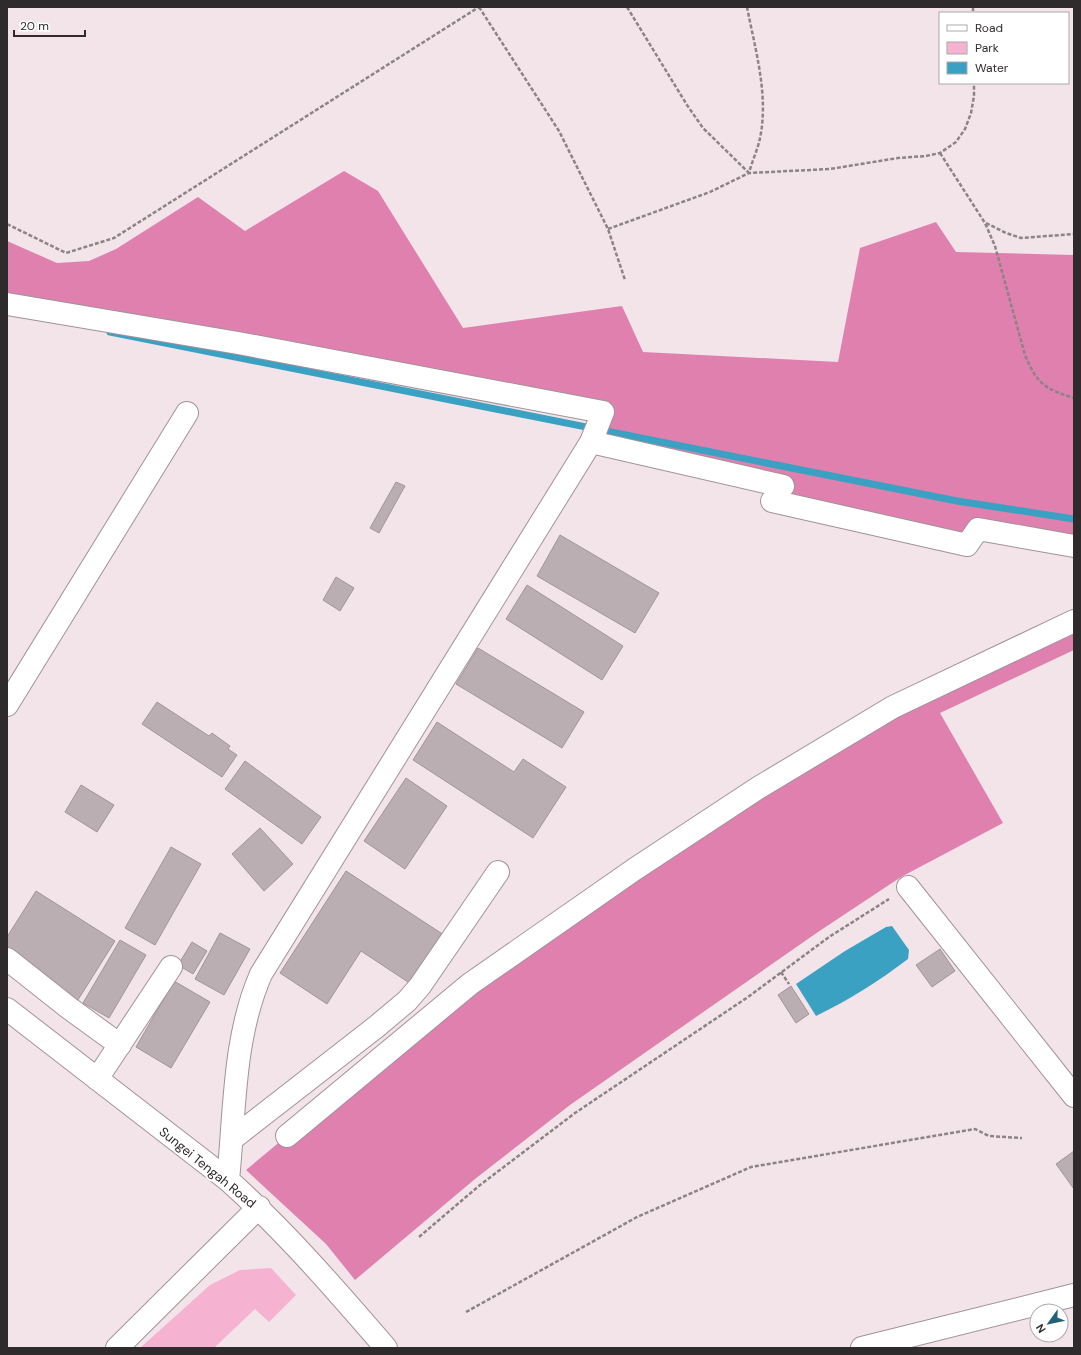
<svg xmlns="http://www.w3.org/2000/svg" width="1081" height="1355" viewBox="0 0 1081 1355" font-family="'DM Sans',sans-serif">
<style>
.green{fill:#f5b2d1}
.forest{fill:#df80af}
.water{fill:#3aa1c2}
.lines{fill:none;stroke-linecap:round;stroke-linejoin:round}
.stream{stroke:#3aa1c2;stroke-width:7}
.building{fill:#bbaeb3;stroke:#a1949a}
.minor-casing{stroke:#a09398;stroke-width:24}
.path{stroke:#8c8386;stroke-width:2.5;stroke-dasharray:4 2;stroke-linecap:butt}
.minor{stroke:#fff;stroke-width:22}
.labels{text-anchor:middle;stroke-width:4;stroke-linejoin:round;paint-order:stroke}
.street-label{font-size:13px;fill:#2f2a2c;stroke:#fff}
</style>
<rect width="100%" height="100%" fill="#f3e4ea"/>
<path class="green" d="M271,1268l25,27 -27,27 -14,-13 -41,39h-74l70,-63 30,-15z"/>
<path class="forest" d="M344,171l34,20 85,137 159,-22 21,46 195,10 22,-114 76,-26 20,30 118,3v291l-96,-17 -11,16 -195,-44 10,-15 -191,-44 11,-29 -595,-109v-63l50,22 32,-2 27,-12 82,-52 47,34z
M1074,621v29l-134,63 63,110 -102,54 -83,55 -248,173 -95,74 -120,101 -29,-36 -80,-74 224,-186 288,-196z"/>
<path class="water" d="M892,926l17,24 -1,9c-29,22 -59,41 -92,57l-20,-32 49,-33 41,-24z"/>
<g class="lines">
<path class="stream" d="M110,332l847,169 117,18"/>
</g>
<path class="building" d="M396,482l9,4 -26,47 -9,-5z
M560,535l99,58 -24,40 -98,-57z
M336,577l18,11 -14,23 -17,-11z
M527,585l96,61 -21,34 -96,-61z
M478,648l106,64 -22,36 -106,-64z
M157,702l52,34 3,-3 18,13 -2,3 9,6 -15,22 -80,-53z
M437,722l77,50 9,-13 43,28 -33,51 -120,-78z
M245,761l76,56 -19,27 -77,-55z
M406,778l41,28 -42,63 -41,-28z
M81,785l33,20 -17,27 -32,-20z
M260,828l33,36 -29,27 -32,-37z
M171,847l30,17 -46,81 -30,-17z
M346,871l98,64 -33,49 -50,-33 -34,53 -47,-31z
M36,891l79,50 -39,62 -69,-45v-21z
M220,933l30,16 -26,46 -29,-16z
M120,940l26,15 -37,63 -26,-15z
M192,942l15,9 -14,23 -15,-9z
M940,949l15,22 -23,16 -16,-22z
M174,981l36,21 -39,66 -35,-21z
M791,986l18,28 -13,9 -18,-28z
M1074,1151v38l-18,-25z"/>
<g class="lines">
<defs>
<path id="minor" d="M7,304l231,39 365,69 -12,30 192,44 -11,15 195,44 11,-16 96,17
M7,705l180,-292
M908,887l166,209
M7,959l62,49 51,37
M7,1009l221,171c57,51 108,110 158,168
M97,1079l74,-112
M287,1136l183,-152 165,-115 123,-81 135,-81 181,-86
M232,1139l144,-112 31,-26 13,-15 78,-114
M228,1180c7,-69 5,-142 33,-206l330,-532
M117,1348l142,-141
M862,1348l212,-53"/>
</defs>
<use href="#minor" class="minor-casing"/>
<path class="path" d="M479,7l80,124 49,98 17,51
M627,7l60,98 16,23 46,45
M747,7c8,42 22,88 13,131 -2,11 -8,23 -11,35
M973,7v6
M940,153l45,70 10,23 30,109c12,29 20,34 49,43
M986,223l20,10 15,5 53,-4
M7,224l59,29 48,-15 365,-231
M608,229l102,-37 39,-19 81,-4 68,-11 28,-2 14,-3 16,-11 9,-13 6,-16 3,-17v-13
M781,972l8,12
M419,1237l61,-52 95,-72 173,-116 81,-60 60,-38
M466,1312l171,-95 114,-50 224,-38 14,7 33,2"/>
<use href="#minor" class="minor"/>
</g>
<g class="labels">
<g class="street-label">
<text transform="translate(208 1167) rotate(39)" y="5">Sungei Tengah Road</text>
</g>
</g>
<rect width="1081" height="1355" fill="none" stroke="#2f2a2c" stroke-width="16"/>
<rect x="939" y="12" width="130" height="72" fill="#ffffff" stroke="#acaaab"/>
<rect x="947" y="25" width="20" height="6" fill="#ffffff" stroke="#acaaab"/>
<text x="975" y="32" font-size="12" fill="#2f2a2c">Road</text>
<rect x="947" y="42" width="20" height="12" fill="#f5b2d1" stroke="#acaaab"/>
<text x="975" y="52" font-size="12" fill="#2f2a2c">Park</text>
<rect x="947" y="62" width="20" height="12" fill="#3aa1c2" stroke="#acaaab"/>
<text x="975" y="72" font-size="12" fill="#2f2a2c">Water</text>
<g transform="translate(1049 1323) rotate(237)"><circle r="19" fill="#ffffff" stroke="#acaaab"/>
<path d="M0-3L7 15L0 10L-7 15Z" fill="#226277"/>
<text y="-6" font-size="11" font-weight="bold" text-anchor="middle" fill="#2f2a2c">N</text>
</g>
<path d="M14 30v6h71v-6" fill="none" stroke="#2f2a2c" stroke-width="2"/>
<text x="20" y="30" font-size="12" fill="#2f2a2c" stroke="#ffffff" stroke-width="3" paint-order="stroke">20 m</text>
</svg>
